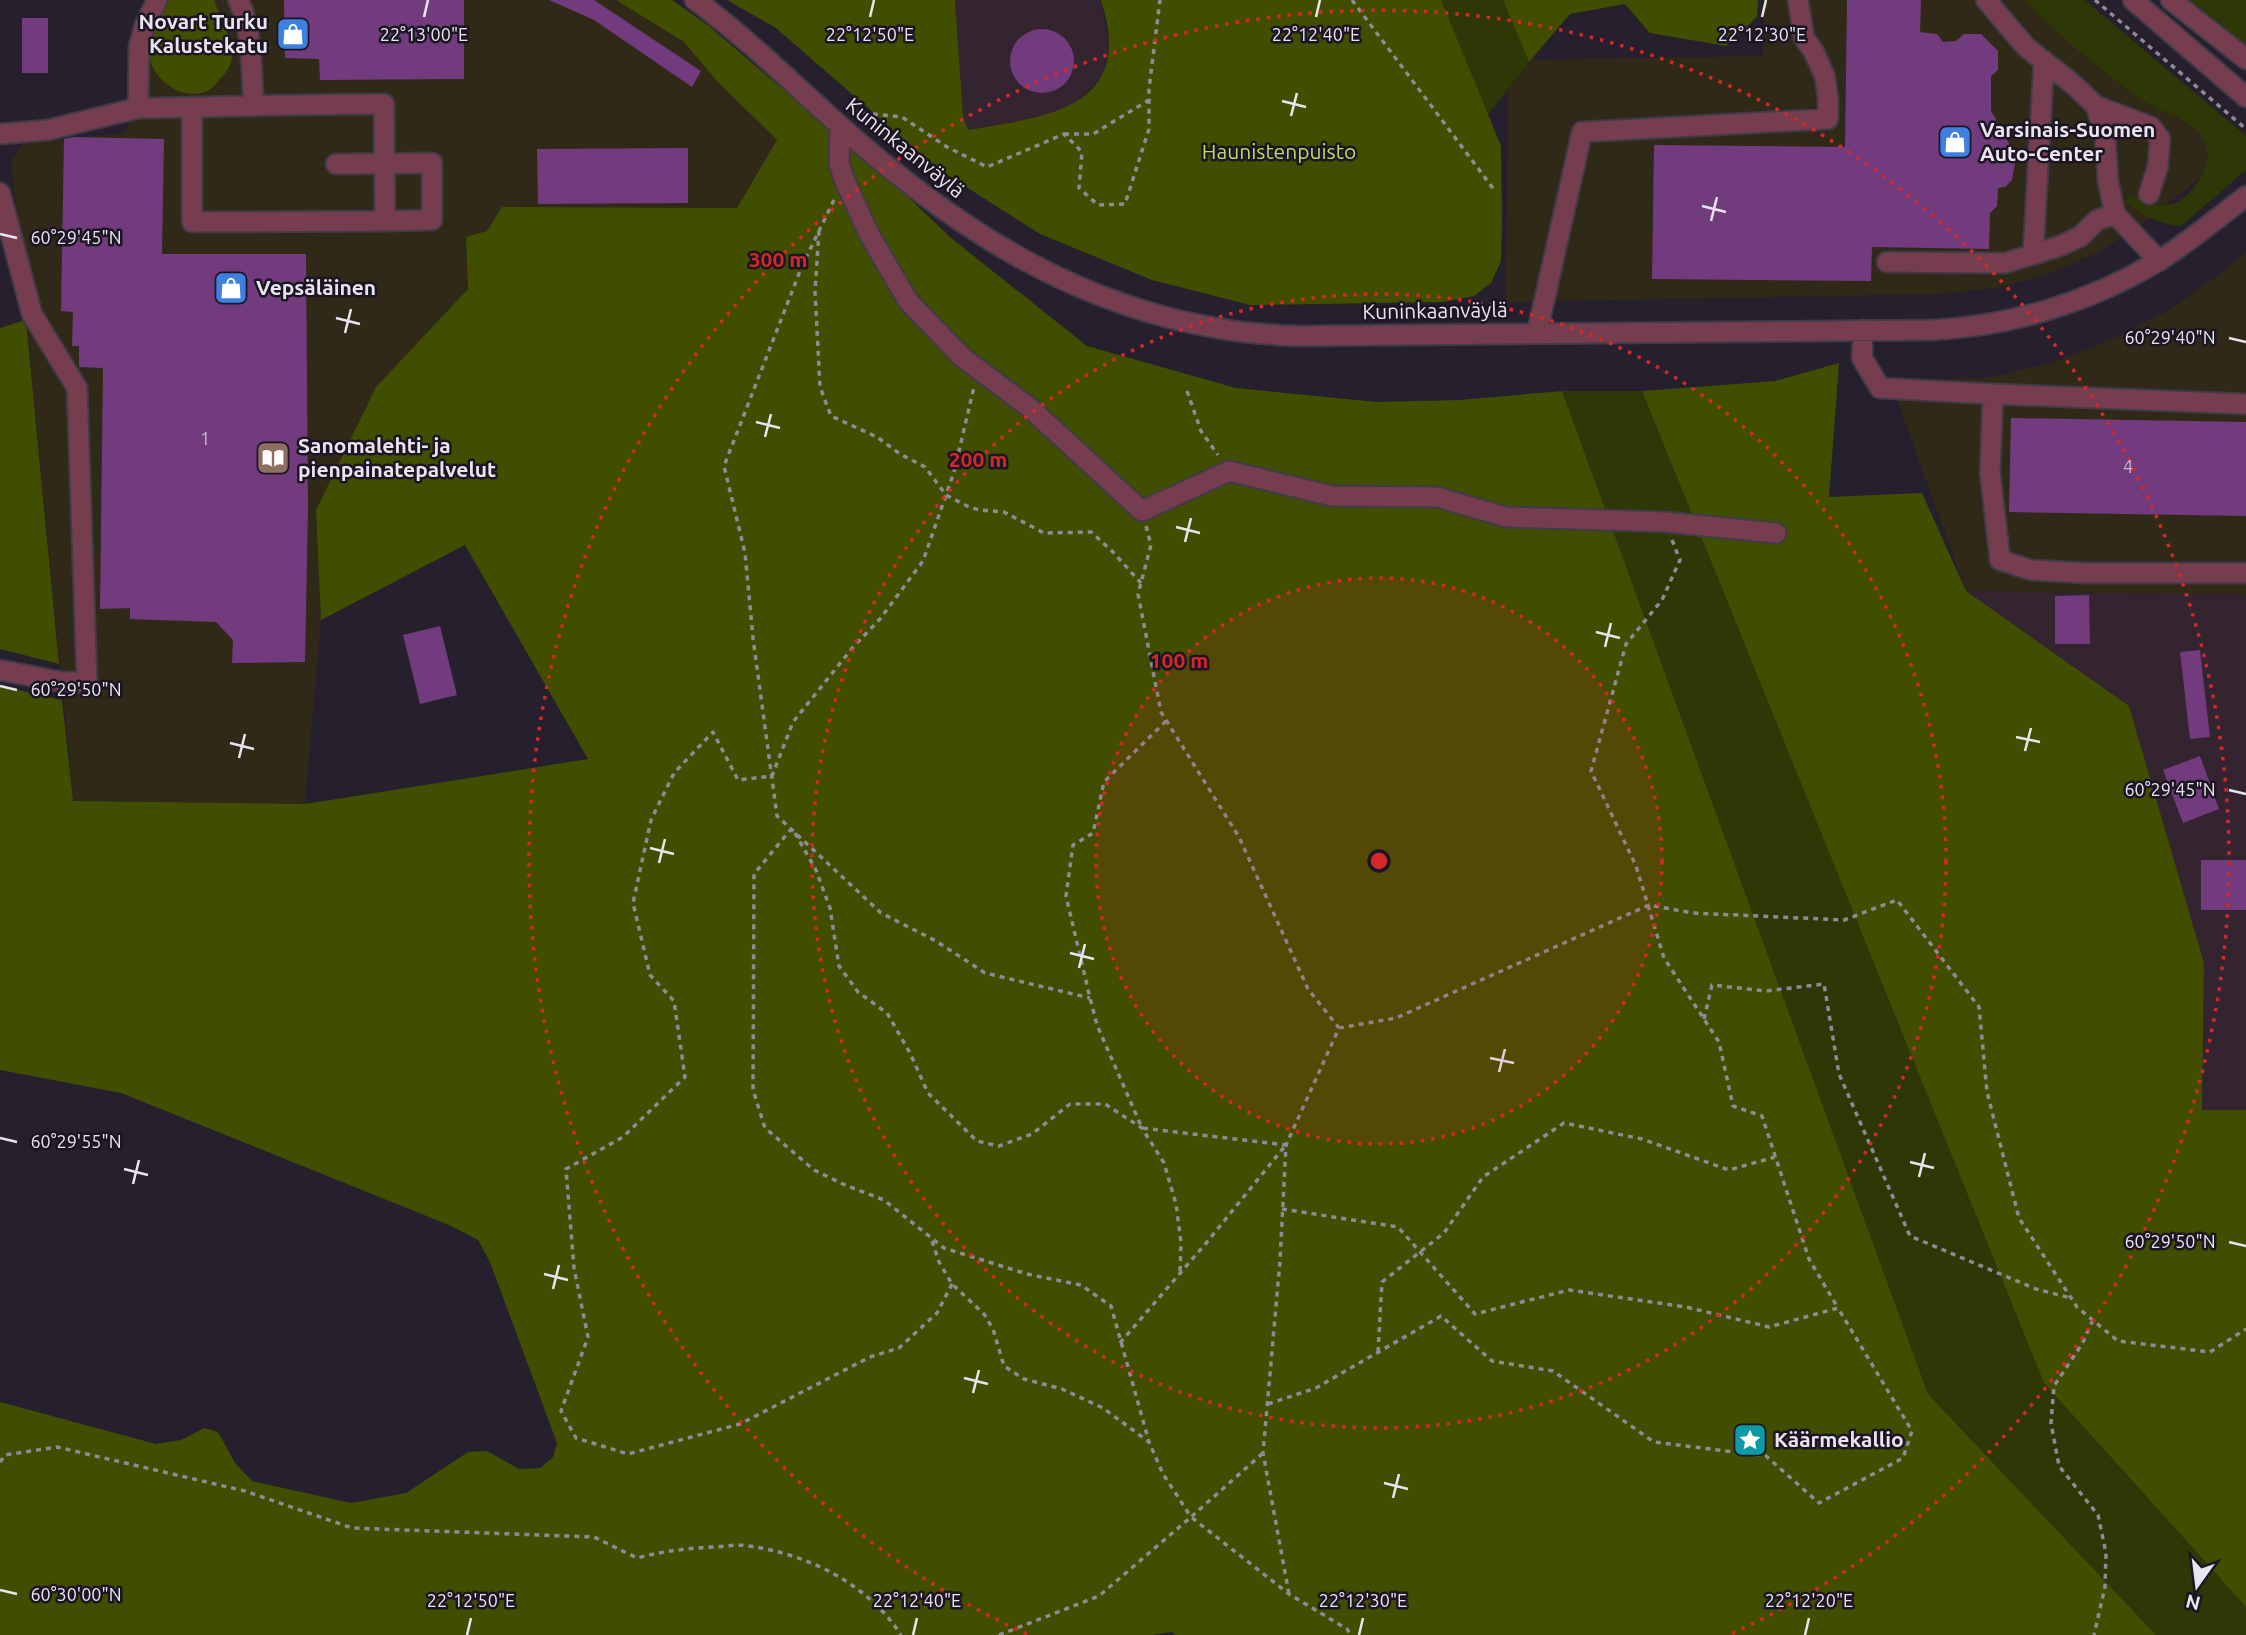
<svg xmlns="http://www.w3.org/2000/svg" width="2246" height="1635" viewBox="0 0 2246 1635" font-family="Ubuntu,sans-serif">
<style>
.commercial{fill:#302918}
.industrial{fill:#332430}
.green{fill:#2e3706}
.forest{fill:#414e00}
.building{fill:#713b7d}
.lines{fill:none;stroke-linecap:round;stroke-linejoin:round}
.minor-casing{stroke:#403b49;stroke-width:23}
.path{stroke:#8f8a96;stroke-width:3.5;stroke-dasharray:5 5;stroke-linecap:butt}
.minor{stroke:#763d4e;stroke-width:19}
.ticks{fill:none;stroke:#e9e5ef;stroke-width:2.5}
.ring{fill:none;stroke:#d62828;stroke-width:3.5;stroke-dasharray:3.5 7}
.labels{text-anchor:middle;stroke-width:5;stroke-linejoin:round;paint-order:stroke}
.number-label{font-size:18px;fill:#cbbad2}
.poi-label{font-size:21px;font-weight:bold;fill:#e9e5ef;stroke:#1c1624;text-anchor:start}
.street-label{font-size:21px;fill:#e9e5ef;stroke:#1c1624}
.park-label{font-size:21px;fill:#c0da61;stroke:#1c1624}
.ticks-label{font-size:18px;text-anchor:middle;fill:#e9e5ef;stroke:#1c1624;stroke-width:5;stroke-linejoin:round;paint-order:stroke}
.centre{fill:#d62828;stroke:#1c1624;stroke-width:3.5}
.ring-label{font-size:21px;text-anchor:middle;font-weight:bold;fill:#d62828;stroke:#1c1624;stroke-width:5;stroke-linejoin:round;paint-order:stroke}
</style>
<rect width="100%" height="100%" fill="#251f2e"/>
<path class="commercial" d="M175,0h441l68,42 32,38 61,60 -40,68 -235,-1 -15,24 -21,6 2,52 -92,98 -60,123 5,110 -16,184 -232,-3 -62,-641 14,-18 101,-9 36,-114z
M1764,0h289l147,113 22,48 -83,65 -40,26 -54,23 -49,13 -60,6 -430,8 2,-242 255,-4z
M2246,252v343l-280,-4 -76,-211 97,-2 68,-16 64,-26 48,-25 53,-37z"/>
<path class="industrial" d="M955,0h146l8,45 -6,31 -25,26 -41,16 -70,12 -4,-14z
M1966,591l280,4v515h-44l2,-147 -75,-257z"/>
<path class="green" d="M1441,0h62l26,62 -42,54z
M2025,0h60l161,136v34l-65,56c-22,-2 -39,-11 -56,-25l5,-5c17,6 34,15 51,4 15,-11 33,-36 25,-55 -9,-25 -39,-30 -59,-42 -11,-6 -21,-15 -30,-22 -33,-25 -65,-51 -92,-81z
M2189,0h57v44z
M1562,391h80l402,992 202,224v28h-90l-228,-241z"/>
<path class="forest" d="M166,0h48c6,17 22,44 17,62 -1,5 -5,10 -8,14 -5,5 -10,12 -16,15 -26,12 -58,-14 -58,-40 -1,-18 10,-35 17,-51z
M616,0h56l37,26 197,169 45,43 136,108 149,42 141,14 83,-2 102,-9 366,1003 228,241h-981l-3,-3 -21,3h-1151v-233l156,42 25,-4 23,-12 14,4 17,31 17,18 99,22 55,-10 62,-41 19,-1 32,18 21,-1 13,-11 4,-14 -67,-181 -12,-22 -29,-15 -328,-132 -121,-23v-384l62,14 11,101 232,3 283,-45 -123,-214 -144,75 -5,-110 60,-123 92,-98 -2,-52 21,-6 15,-24 235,1 40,-68 -61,-60 -32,-38z
M727,0h228l8,116 5,14c80,-14 168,-21 133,-130h340l60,146 1,77 -1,38 -10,22 -17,13 -31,6 -193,3 -98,-25 -112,-46 -102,-65 -162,-141z
M1503,0h255l-1,17 -31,29 -76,-13 -25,-29 -55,10 -41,48z
M26,320l33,344 -59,-15v-321z
M1839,363l-10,134 93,-4 44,98 163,115 75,257 -2,147h44v497l-202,-224 -402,-992 133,-10z"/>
<path class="building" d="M284,0h180v79l-144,1 -1,-21 -34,-1z
M549,0h45l107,71 -9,16 -98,-67z
M1847,0h74l-1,32 17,2 6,8 13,-1 8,-7h17l17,17v19l-7,6v35l5,8 2,18 8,1 8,14 1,12 -3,16 -7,7 -7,1 -1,18 -7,7 -1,36 -117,-2 -1,34 -219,-2 2,-134 191,2z
M22,18h26v55h-26z
M1010 61a32 32 0 1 1 64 0a32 32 0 1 1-64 0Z
M72,137l92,2 -2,115h144l2,256 -3,152 -73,1 1,-23 -17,-18 -86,-3v-11l-30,1 3,-241 -24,-1v-21h-7l1,-34 -12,-1 3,-172z
M688,148v55l-150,1 -1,-55z
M2011,418l235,4v94l-237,-4z
M2089,595l1,49h-35v-48z
M440,626l17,69 -37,9 -17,-69z
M2200,650l10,87 -20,2 -10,-87z
M2200,756l19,53 -36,14 -20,-53z
M2201,860h45v50h-45z"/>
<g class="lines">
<defs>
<path id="minor" d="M238,0c15,27 13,74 16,106
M695,0c52,38 96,82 144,125 109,98 230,178 377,203 28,5 56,7 84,8l632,-6c80,-4 159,-28 228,-70 30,-19 58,-42 86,-64
M2133,0l113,97
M2171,0l75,59
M2096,106l55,21 9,12 -2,27 -9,28
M138,108c82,-1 164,-4 246,-4l1,117 -193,1v-115
M840,127l-1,36 5,16 25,55 39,67 54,56 68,51 112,103 87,-40 103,25 105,1 69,20 159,5 111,11
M0,134l48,-4 90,-22 1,-62 6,-21 12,-25
M336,164l96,-1v57l-47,1
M0,193l32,121 45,74 10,294h-25l-62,-12
M2115,214l44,47
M2033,255l11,-194
M1887,262l118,1 55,-17 21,-10 16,-16 18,-6 -7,-33 -3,-47 -9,-28 -22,-21 -48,-38 -40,-47
M1863,330l-1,28 18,30 113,6
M1537,333l45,-201 246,-13v-20l-3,-22 -11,-25 -10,-14 -6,-38
M2246,404l-253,-10 -3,78 10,88 31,10 53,3h162"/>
</defs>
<use href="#minor" class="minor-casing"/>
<path class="path" d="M1352,0l143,191
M2095,0l151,129
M853,112l49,5 45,30 40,20 77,-33 18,18 -3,36 19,17 27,-1 24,-75v-40l11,-89
M1064,134h29l56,-34
M834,200l-32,66 -78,200 21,87 8,85 24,178 104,97 55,28 49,32 105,25
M819,231l-4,60 5,96 11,29 46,21 23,17 25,13 21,28 21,11 12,4 25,2 40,21 47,-1 21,19 29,32
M1187,391l14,40 17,24
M1146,526l5,19 -13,49 23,118 78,125 69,152 31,39 -53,117 -6,116 -17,192 26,141
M1672,540l8,20 -18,40 -36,44 -35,127 45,95 28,92 55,84 14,64 29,10 47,143 29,49
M1166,721l-62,61 -11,51 -20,12 -7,51 24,102 7,27 45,103 144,17
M792,828l-38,46 -1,216 12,38 49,42 31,15 39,15 60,48 83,26 54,11 30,21 38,136 14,32 28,43 72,-64
M795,833l21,37 14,38 9,58 19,26 29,21 23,40 18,40 49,48 22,5 33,-12 38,-30h35l37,24 22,35 12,41 5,38 -1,32
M1704,1019l8,-34 54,6 58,-7 15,90 71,162 126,53 35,9
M1339,1028l57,-10 253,-113 44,8 151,7 53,-20 82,107 8,85 32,126 58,89 41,34 92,11 36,-23
M932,1241l7,21 13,22 32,30 9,15 11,37 20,13 38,10 41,19 46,34
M952,1284l-15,29 -38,35 -29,9 -130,67 -112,30 -52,-16 -15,-27 27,-74 -14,-69 -8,-99 57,-32 62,-60 -11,-76 -24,-26 -17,-72 18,-83 23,-47 39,-41 25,48 34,-4 21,-54 61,-76 26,-27 43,-58 31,-89 20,-85
M2093,1320l-11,24 -28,42 -3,37 8,43 39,49 8,38 -1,34 -11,48
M1120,1343l87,-101 78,-96
M1378,1352l4,-70 62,-49 39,-56 81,-54 78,16 87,31 46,-13
M1268,1404l48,-16 125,-72 51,45 61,10 101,71 112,14 53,47 84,-45 9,-27 -74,-123 -69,19 -83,-20 -117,-17 -94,24 -77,-87 -116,-18
M0,1462l5,-7 52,-8 188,44 107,37 242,9 43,21c27,-7 51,-10 79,-11 11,-1 22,-3 32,-1 60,8 120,38 153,89
M999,1635l100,-39 92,-79 98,77 58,35 4,6"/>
<use href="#minor" class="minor"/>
</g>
<path class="ticks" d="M424,17l4,-17M870,17l4,-17M1316,17l4,-17M1762,17l4,-17M1282,101l24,6M1291,116l6,-23M1702,206l24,6M1711,221l6,-24M0,234l17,4M336,318l24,6M345,333l6,-24M2229,338l17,4M756,422l24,6M765,437l6,-23M1176,527l24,6M1185,542l6,-24M1596,632l24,6M1605,647l6,-24M0,686l17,4M2016,737l24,5M230,743l24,6M2025,751l6,-23M239,758l6,-24M2229,790l17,4M650,848l24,6M659,863l6,-24M1070,953l24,6M1079,968l6,-24M1490,1058l24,5M1499,1072l6,-23M0,1138l17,4M1910,1162l24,6M124,1169l24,6M1919,1177l6,-24M133,1184l6,-24M2229,1242l17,4M544,1274l24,6M553,1289l6,-24M964,1378l24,6M973,1393l6,-23M1384,1483l24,6M1393,1498l6,-24M0,1590l17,4M467,1635l4,-17M913,1635l4,-17M1359,1635l4,-17M1805,1635l4,-17"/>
<circle cx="1379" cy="861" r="283" fill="#d62828" fill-opacity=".12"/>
<g class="ring">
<circle cx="1379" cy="861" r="283"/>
<circle cx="1379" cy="861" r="567"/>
<path d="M1027 1634A850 850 0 1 1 1731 1634"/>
</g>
<defs>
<symbol id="shop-square" viewBox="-11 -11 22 22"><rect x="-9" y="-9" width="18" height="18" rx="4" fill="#3f7fe0" stroke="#1c1624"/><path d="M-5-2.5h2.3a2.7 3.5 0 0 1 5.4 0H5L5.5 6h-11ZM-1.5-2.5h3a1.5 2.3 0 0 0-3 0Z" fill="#fff"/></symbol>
<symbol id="library-square" viewBox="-11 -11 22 22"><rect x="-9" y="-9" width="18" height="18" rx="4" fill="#8d6e63" stroke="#1c1624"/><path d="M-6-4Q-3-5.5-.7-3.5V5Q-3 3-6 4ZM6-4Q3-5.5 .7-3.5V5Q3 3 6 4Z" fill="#fff"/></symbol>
<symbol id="sight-square" viewBox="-11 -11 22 22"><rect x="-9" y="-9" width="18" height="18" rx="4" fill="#0f9aa8" stroke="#1c1624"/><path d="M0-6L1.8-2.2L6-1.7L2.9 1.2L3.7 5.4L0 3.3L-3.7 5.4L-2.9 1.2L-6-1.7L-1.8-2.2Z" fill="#fff"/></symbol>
</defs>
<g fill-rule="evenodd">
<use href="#shop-square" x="274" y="15" width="38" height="38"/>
<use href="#shop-square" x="1936" y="123" width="38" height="38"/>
<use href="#shop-square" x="212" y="269" width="38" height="38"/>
<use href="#library-square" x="254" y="439" width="38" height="38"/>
<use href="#sight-square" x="1731" y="1421" width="38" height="38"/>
</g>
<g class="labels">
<g class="number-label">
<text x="205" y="445">1</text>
<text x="2128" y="473">4</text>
</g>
<g class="poi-label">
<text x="268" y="29" text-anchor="end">Novart Turku<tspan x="268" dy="24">Kalustekatu</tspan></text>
<text x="1980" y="137">Varsinais-Suomen<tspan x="1980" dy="24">Auto-Center</tspan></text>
<text x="256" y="295">Vepsäläinen</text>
<text x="298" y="453">Sanomalehti- ja<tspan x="298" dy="24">pienpainatepalvelut</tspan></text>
<text x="1774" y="1447">Käärmekallio</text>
</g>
<g class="street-label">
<text transform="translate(905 148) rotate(39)" y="7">Kuninkaanväylä</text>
<text transform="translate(1435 311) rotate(-1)" y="7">Kuninkaanväylä</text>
</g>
<g class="park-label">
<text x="1279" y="159">Haunistenpuisto</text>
</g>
</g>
<g class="ticks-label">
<text x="424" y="41">22°13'00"E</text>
<text x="870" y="41">22°12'50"E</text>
<text x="1316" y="41">22°12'40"E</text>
<text x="1762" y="41">22°12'30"E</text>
<text x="76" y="244">60°29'45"N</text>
<text x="2170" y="344">60°29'40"N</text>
<text x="76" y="696">60°29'50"N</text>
<text x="2170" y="796">60°29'45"N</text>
<text x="76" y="1148">60°29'55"N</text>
<text x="2170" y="1248">60°29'50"N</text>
<text x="76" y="1601">60°30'00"N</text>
<text x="471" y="1607">22°12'50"E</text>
<text x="917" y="1607">22°12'40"E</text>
<text x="1363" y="1607">22°12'30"E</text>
<text x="1809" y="1607">22°12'20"E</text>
</g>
<circle cx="1379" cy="861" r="10" class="centre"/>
<g class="ring-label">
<text x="778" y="267">300 m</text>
<text x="978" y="467">200 m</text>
<text x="1179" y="668">100 m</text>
</g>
<g transform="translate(2197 1586) rotate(194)" stroke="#1c1624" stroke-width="5" paint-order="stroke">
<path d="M0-5L12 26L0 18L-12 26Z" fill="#e9e5ef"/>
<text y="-10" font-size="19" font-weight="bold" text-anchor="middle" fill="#e9e5ef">N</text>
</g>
</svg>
